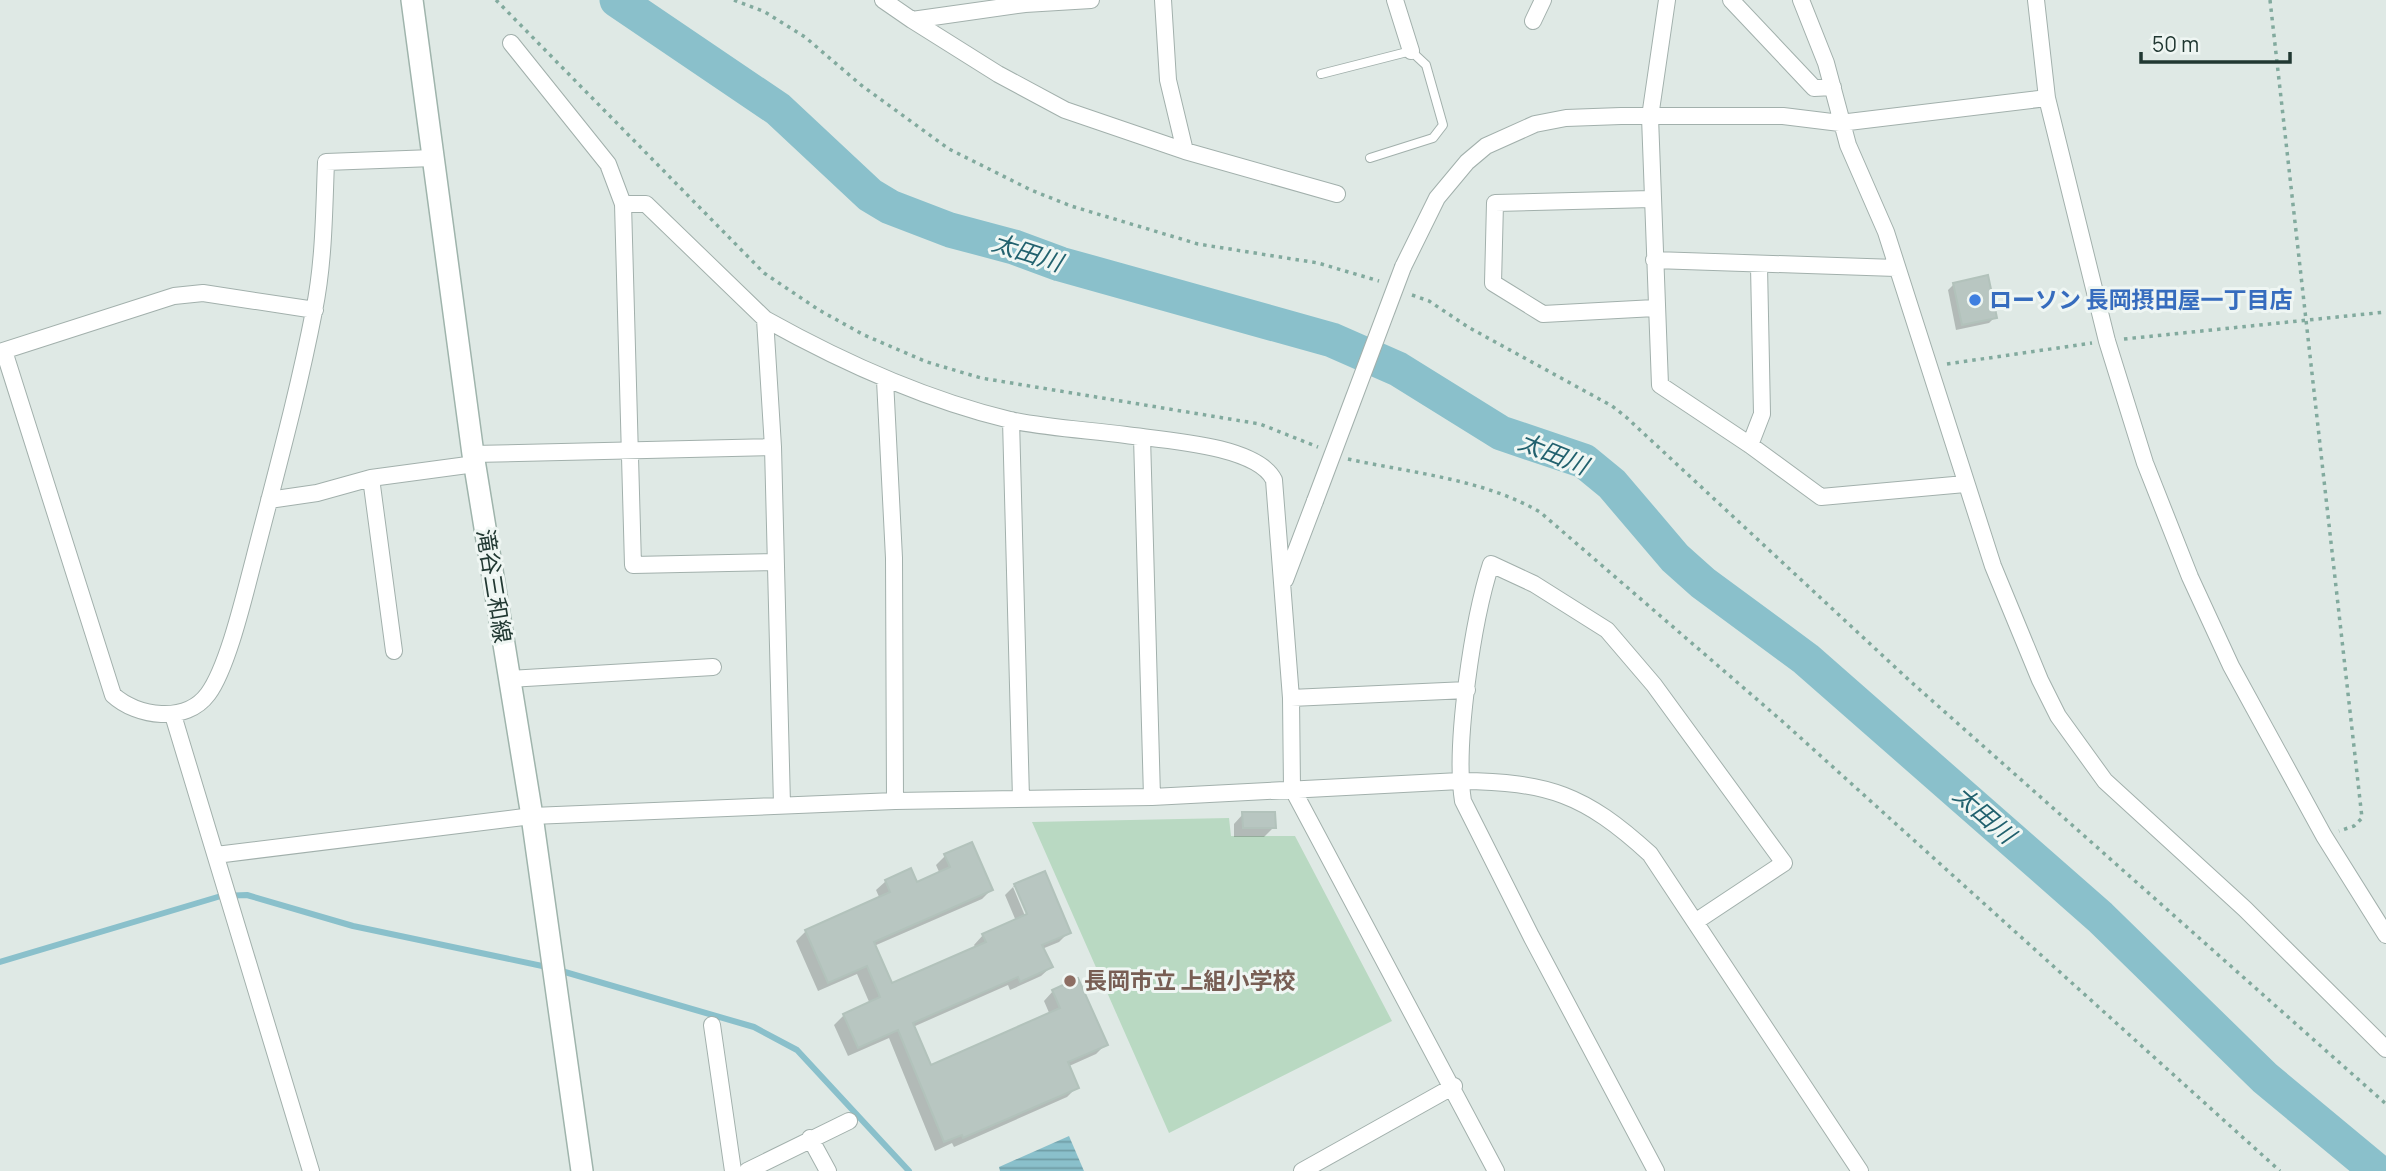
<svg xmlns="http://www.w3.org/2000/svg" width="2386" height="1171" viewBox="0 0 2386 1171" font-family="Manrope,'Noto Sans JP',sans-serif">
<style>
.garden{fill:#b9d9c2}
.water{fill:url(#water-rules)}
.shadow{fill:#0003;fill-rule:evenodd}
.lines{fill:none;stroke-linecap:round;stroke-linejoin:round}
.stream{stroke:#8ac0cb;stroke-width:6}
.river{stroke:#8ac0cb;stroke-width:35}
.building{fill:#b8c6c1;stroke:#b2c2bb;stroke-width:2}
.lane-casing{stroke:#a2b0ac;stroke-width:10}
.street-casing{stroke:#a2b0ac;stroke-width:18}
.secondary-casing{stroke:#9fb4ac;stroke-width:24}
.path{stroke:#82aa9e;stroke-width:3.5;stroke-dasharray:3.5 5;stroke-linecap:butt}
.lane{stroke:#fff;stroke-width:8}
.street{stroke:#fff;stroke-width:16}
.secondary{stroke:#fff;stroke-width:21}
.street-bridge-casing{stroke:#a2b0ac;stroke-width:18;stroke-linecap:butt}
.street-bridge{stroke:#fff;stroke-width:16}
.shop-dot{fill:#3f7fe0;stroke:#eff6f3;stroke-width:2.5}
.education-dot{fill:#8d6e63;stroke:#eff6f3;stroke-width:2.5}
.labels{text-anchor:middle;stroke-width:6;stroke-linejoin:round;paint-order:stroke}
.shop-label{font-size:23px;font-weight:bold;fill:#366cbe;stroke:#eff6f3;text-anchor:start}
.street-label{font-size:23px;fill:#213832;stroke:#eff6f3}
.education-label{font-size:23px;font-weight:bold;fill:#785e54;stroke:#eff6f3;text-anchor:start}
.water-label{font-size:24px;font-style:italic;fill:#21616e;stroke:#eff6f3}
</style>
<defs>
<pattern id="water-rules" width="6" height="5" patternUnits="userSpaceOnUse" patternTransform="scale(1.75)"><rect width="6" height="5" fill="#8ac0cb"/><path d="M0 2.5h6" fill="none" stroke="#709da5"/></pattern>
</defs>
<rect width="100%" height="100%" fill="#dfe9e5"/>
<path class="garden" d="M1229,818l2,18h64l97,185 -223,112 -137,-311z"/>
<path class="water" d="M1069,1136l15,35h-84l-1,-4z"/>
<path class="shadow" d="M1954,284l41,33 -6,6 -33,7 -8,-40z
M1243,814l31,13 -10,10h-30v-13z
M971,844l20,46 -9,9 -108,47 17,39 85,-37 -2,-3 9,-10 33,-14 -11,-26 10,-10 29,-12 25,59 -10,10 -17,7 9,18 -10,9 -31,14 -2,-5 -95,42 17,40 120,-52 -6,-14 9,-10 25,-10 28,63 -10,10 -29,13 10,20 -10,10 -113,50 -2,-4 -17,8 -46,-113 -41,18 -14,-31 10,-10 26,-11 -13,-30 -39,17 -22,-50 10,-10 74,-32 -4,-9 10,-9 24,-11 6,14 24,-10 -4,-9 9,-9zM1013,887h4l15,35 -4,1z"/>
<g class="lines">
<path class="stream" d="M0,962l221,-66 26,-1 106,31 194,41
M558,970l196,57 43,23 112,121"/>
<path class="river" d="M617,0l161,109 92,86 20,12 60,23 64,17 46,17 272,76 66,29 103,64 83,28 28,23 63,74 28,25 103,76 294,258 165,161 112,93"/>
</g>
<path class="building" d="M1988,275l9,43 -35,7 -9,-42z
M1242,812h33l1,16h-33z
M972,842l21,48 -119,52 18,41 94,-41 -4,-8 45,-20 -13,-30 31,-13 26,62 -29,12 11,22 -33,15 -2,-5 -105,46 18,42 129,-57 -8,-18 26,-12 30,67 -40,17 11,26 -116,50 -1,-3 -18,7 -46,-112 -40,18 -15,-34 37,-17 -13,-31 -39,17 -23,-53 85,-38 -5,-12 26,-12 6,14 33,-15 -6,-13z"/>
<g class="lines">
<defs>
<path id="lane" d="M1321,74l90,-23 15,14 17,60 -10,13 -63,20"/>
<path id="street" d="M883,0l29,20 113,-16 66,-4
M1395,0l16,51
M1667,0l-17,117 10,268 90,60 71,52 144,-13
M1731,0l83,88 19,-1
M1801,0l25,63 22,82 38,87 107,334 47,114 18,36 47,65 140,128 141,140
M2036,0l11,98 60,243 38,122 45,114 41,89 93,170 62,99
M912,20l86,54 67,36 120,41 -17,-71 -5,-80
M1533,21l10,-21
M511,43l97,121 15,40
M1185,151l152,43
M1651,199l-156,4 -2,80 50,31 112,-6
M1654,260l242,8
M1403,267l34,-69 30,-36 19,-16 49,-22 31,-6 55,-2h162l57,7 207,-25
M765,319l-119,-115h-23l10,361 141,-3
M4,351l109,344c24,22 73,29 95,-1 20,-27 37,-101 46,-135 21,-82 44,-165 60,-248 10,-49 10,-99 12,-149l107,-4
M0,352l174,-56 29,-3 112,17
M885,380l9,178 1,243
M1011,420l10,379
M1142,437l10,360
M1750,445l12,-31 -3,-148
M473,454l300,-7
M371,478l23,173
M269,500l48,-7 54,-15 104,-14
M1285,580l30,-79
M509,679l204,-12
M1291,698l176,-8
M173,715l138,456
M782,805l-9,-358 -8,-128c77,43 158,80 245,101 37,8 78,10 116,15 35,5 131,10 148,45l17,218 1,90 204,383
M216,855l316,-39 363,-15 257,-4 308,-16c89,1 124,13 190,73l210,317
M712,1025l21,146
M810,1138l18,33
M747,1171l102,-50
M1302,1171l152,-85
M1656,1171l-125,-235 -68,-135c-9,-56 10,-182 28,-237l43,20 73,46 47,55 130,178 -89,59"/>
<path id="secondary" d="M412,0l61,454 59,362 50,355"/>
</defs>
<use href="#lane" class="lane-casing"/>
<use href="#street" class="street-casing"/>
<use href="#secondary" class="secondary-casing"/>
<path class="path" d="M496,0l268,273 55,37 45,25 63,27 54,16 279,46 58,23
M734,0l31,12 40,25 56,48 88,64 82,41 40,16 127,38 120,19 61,18
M2270,0l92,818 -8,8 -15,5
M1412,295l17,6 39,26 144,79 14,11 284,264 476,423
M2124,339l262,-27
M1947,364l145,-21
M1348,459c64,14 135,20 192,53l242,209 498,450"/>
<use href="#lane" class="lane"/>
<use href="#street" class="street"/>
<use href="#secondary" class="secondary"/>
<defs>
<path id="street-bridge" d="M1315,501l88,-234"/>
</defs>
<use href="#street-bridge" class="street-bridge-casing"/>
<use href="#street-bridge" class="street-bridge"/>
</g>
<circle class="shop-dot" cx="1975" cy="300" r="7"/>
<circle class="education-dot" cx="1070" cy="981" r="7"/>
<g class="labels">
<g class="shop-label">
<text x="1989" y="308">ローソン 長岡摂田屋一丁目店</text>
</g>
<g class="street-label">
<text transform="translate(494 586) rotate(81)" y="8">滝谷三和線</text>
</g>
<g class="education-label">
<text x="1084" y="989">長岡市立 上組小学校</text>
</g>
<g class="water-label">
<text transform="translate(1027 253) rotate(18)" y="8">太田川</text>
<text transform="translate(1553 454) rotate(22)" y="8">太田川</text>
<text transform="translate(1984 815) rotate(41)" y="8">太田川</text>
</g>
</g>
<path d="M2141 52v10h149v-10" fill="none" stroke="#213832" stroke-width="3.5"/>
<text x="2152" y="52" font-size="21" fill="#213832" stroke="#eff6f3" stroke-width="5" paint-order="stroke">50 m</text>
</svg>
